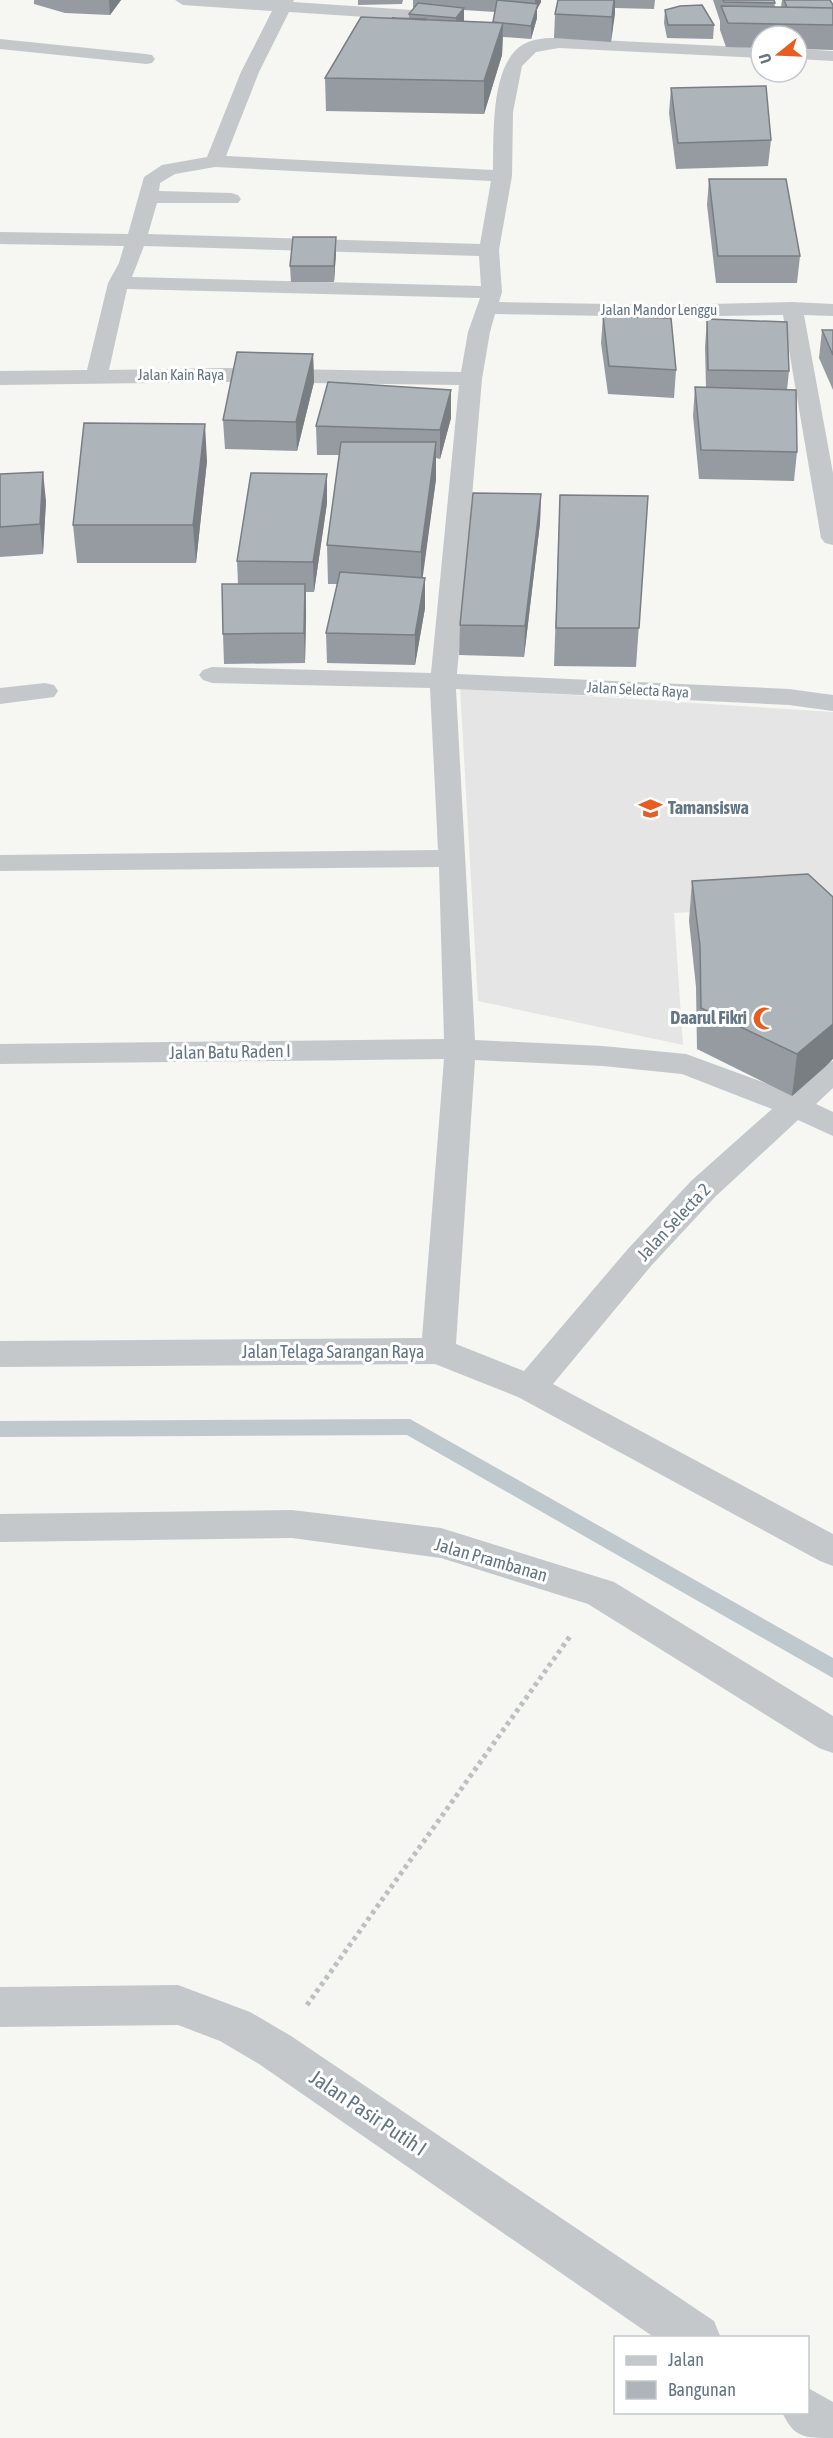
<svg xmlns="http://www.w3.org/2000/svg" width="833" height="2438" viewBox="0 0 833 2438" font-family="'Asap Condensed',sans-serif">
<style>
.built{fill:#e4e5e4}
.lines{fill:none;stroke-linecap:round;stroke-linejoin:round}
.stream{fill:#bec8cd;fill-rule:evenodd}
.path{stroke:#bdc0c2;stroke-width:5;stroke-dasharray:4 4;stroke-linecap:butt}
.minor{fill:#c4c8cb;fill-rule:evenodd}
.wall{fill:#959ba0;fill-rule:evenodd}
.shaded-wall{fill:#797e82}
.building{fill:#adb4ba;stroke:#797e82;stroke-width:1.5}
.labels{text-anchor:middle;stroke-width:6;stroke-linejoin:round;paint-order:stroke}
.far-street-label{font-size:15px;fill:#647585;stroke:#fff}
.poi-label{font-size:18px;font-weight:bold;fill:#647585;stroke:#fff;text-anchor:start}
.street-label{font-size:18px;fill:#647585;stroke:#fff}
.near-street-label{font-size:21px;fill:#647585;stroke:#fff}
</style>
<rect width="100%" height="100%" fill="#f6f6f3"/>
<path class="built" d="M460,688l373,24v209l-25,-16 -134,8 9,132 -205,-44z"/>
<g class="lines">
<path class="stream" d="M410,1419l423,239v20l-426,-243 -407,2v-16z"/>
<path class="path" d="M307,2005l264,-370"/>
<path class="minor" d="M175,0h119l-1,2 119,8 6,1 3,4 -3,4 -6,1 -123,-8 -30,60 -33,84 267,14c1,-35 -3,-104 29,-125 12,-7 24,-7 37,-7l202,10v10l-202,-10 -23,4 -14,14 -9,46 -1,64 -13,74 3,42 -3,10 167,3 126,-3 41,2v12l-29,-1 29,158v72l-8,-2 -4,-5 -38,-223 -117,2 -171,-3 -5,18 -8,47 -25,295 332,15 44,6v16l-44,-6 -333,-16 19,351 128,6 83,8 104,38 32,-28 11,-3v27l-17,16 17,8v24l-35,-16 -83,77 -64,69 -98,118 280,150v32l-13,-5 -302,-164 -83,-33 -435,3v-26l422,-3 22,-279 -444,5v-20l444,-5 -5,-172 -439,4v-16l438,-5 -8,-162 -218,-5 -9,-3 -4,-5 4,-5 9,-3 219,6 28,-288 -233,-3 -226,3v-14l87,-1 21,-87 11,-20 5,-17 -124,-2v-12l128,2 16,-57 18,-12 45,-8 34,-85 31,-61 -89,-6zM215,167l276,14 -11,63 -332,-10 9,-31h81l3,-4 -3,-4 -7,-2 -72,-2 1,-8 15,-9zM144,246l335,10 2,30 -349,-9zM127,289l353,9 -12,34 -7,40 -235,-4 -117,2zM475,1060l128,6 79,8 90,35 -81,72 -64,69 -103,121 -68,-27z
M0,39l146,15 6,1 3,4 -3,4 -6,1 -146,-15z
M797,49l36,2v10l-36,-2z
M45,683l9,2 4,6 -4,6 -54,7v-16z
M292,1510l149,18 173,54 219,134v37l-14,-5 -231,-144 -147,-46 -149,-20 -292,4v-28z
M178,1985l72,27 41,24 423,285 7,17h-66l-396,-274 -39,-23 -42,-16 -178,2v-40z
M808,2388l25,14v36c-29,0 -39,0 -51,-26h26z"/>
</g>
<path class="wall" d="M34,0h87l-11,15 -45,-2 -31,-9z
M358,0h45l-1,4 -44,1z
M413,0h128v2l-4,7v9l-6,21 -28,-2 -1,18 -18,59 -158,-3 -1,-33 84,-60v-4l5,-6 -1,-1zM464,10l31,2 -2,11 -29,-2z
M558,0h97l-1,9 -39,-1 -4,34 -57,-4 1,-24z
M713,0h61l1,7h6l1,-7h48l3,5v45l-36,-1v-13h-36v12l-35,-1 -6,-17v-9z
M665,10l49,15 -1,14 -46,-1 -3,-15z
M671,88l100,52 -3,26 -92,3 -7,-56z
M709,179l91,77 -3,27h-81l-9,-78z
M336,252l-2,30h-43l-1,-16z
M603,316l73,54 -2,28 -66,-4 -7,-51z
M707,319l82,52 -2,19 10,62 -3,29 -95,-2 -6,-63 2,-29 11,1 -1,-41z
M822,330h11v60l-14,-32z
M313,354l1,28 -17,69 -72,-2 -2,-29z
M451,390v28l-11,41 -4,-1v21l-14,99h3v30l-10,57 -88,-2 -1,-30 11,-49h-9l-1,-39 12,-90h-22l-1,-29z
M207,461l-11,102h-119l-4,-38z
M0,474l46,27 -3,53 -43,3z
M541,494l-1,29 -16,134 -65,-2 1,-30z
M560,495l88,1 -12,171 -82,-1z
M327,503l-13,89h-8v22l-1,49 -81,1 -1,-30 15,-50 -1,-23z
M692,881l134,185 -34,30 -95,-47 -1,-62 -7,-66z"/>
<path class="shaded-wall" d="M109,0h12l-11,15z
M535,0h6v2l-4,7v9l-6,21v-13l4,-13z
M614,0h1v14l-4,28 1,-25z
M464,8v14l-8,10v-14z
M503,23l-1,32 -18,59v-33z
M336,237v15l-2,30v-16z
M313,354l1,28 -17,69 -1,-29z
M451,390v28l-11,41v-29z
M205,424l2,37 -11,102 -3,-38z
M436,442v37l-15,111v-38z
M43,472l3,29 -3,53 -3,-30z
M327,474v29l-13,89 -1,-30z
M541,494l-1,29 -16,134 1,-31z
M425,578v30l-10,57v-30z
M305,584l1,30 -1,49 -1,-30z
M833,1024v35l-7,7 -34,30 5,-42z"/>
<path class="building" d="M497,0l41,4 -7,22 -38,-4z
M558,0h56l-2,17 -57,-3z
M723,0h51l1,3 -51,-1z
M784,0h46l3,5v3l-46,-1z
M418,3l46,5 -8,10 -47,-4z
M702,5l12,20h-46l-3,-15 15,-4z
M721,6l112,2v17l-105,-2z
M361,17l142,6 -19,58 -159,-3z
M392,18l34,1 -1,1z
M766,86l5,54 -93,3 -7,-55z
M709,179h77l14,77h-82z
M293,237h43l-2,29h-44z
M603,316l68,2 5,52 -67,-4z
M707,319l80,3 2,49 -81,-1z
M822,330h11v25z
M237,352l76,2 -17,68 -73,-2z
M328,382l123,8 -11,40 -124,-4z
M695,387l101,3 1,62 -96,-2z
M84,423l121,1 -12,101h-120z
M341,442h95l-15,110 -94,-7z
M43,472l-3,52 -40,3v-53z
M251,473l76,1 -14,88 -76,-1z
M473,493l68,1 -16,132 -65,-1z
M560,495l88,1 -9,132h-83z
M340,572l85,6 -10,57 -89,-2z
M222,584h83l-1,49 -81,1z
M808,874l25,23v127l-36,30 -96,-46 -1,-62 -8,-65z"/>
<defs>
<symbol id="school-bare" viewBox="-9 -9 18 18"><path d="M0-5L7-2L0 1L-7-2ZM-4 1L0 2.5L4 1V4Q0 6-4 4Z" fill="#e85b21" stroke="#fff" stroke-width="2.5" paint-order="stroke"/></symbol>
<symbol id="mosque-bare" viewBox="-9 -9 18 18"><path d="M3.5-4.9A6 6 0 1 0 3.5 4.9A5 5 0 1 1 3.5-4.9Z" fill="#e85b21" stroke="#fff" stroke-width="2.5" paint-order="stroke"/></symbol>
</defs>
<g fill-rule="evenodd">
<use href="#school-bare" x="634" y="792" width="33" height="33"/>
<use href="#mosque-bare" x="748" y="1002" width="33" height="33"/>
</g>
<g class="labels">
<g class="far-street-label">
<text x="659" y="315">Jalan Mandor Lenggu</text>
<text x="181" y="380">Jalan Kain Raya</text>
<text transform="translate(638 690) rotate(3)" y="5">Jalan Selecta Raya</text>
</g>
<g class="poi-label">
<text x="668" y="814">Tamansiswa</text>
<text x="747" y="1024" text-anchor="end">Daarul Fikri</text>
</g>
<g class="street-label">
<text transform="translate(230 1052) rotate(-1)" y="6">Jalan Batu Raden I</text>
<text transform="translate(674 1222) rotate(-47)" y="6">Jalan Selecta 2</text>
<text x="333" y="1358">Jalan Telaga Sarangan Raya</text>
<text transform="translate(491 1560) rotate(16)" y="6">Jalan Prambanan</text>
</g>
<g class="near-street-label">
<text transform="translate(368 2113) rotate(34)" y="7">Jalan Pasir Putih I</text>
</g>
</g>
<rect x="614" y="2336" width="195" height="78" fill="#ffffff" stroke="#c1c8ce" stroke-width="1.5"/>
<rect x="626" y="2356" width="30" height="9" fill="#c4c8cb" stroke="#c1c8ce" stroke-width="1.5"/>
<text x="668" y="2366" font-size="18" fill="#647585">Jalan</text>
<rect x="626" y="2381" width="30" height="18" fill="#adb4ba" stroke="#c1c8ce" stroke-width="1.5"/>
<text x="668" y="2396" font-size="18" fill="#647585">Bangunan</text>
<g transform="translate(779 54) rotate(252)"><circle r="28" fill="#ffffff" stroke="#c1c8ce" stroke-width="1.5"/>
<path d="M0-4.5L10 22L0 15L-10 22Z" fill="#e85b21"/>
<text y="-9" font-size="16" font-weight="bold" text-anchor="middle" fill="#647585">U</text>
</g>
</svg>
